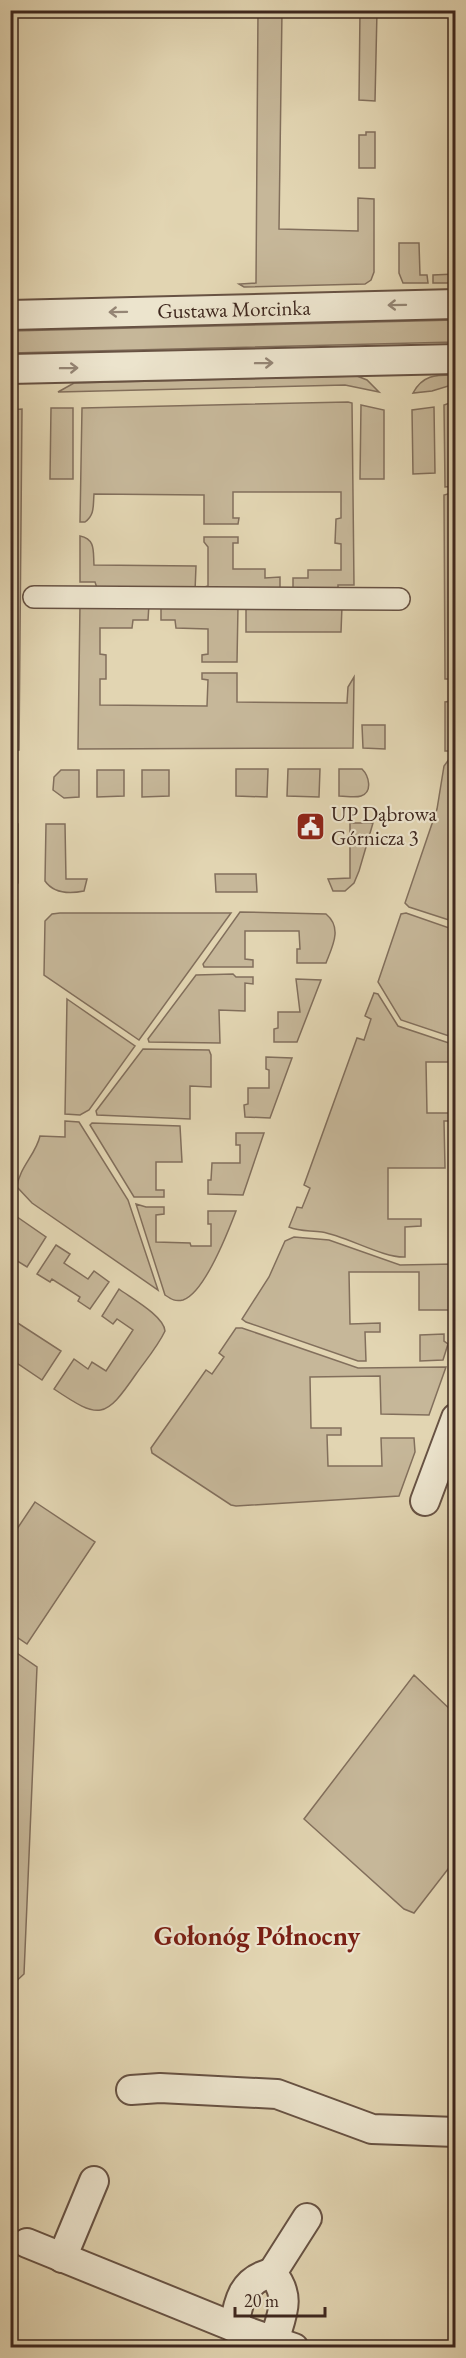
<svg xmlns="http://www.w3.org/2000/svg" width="466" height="2358" viewBox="0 0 466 2358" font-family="'EB Garamond',serif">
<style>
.green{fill:#c6b799;stroke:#826f5c;stroke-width:1.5}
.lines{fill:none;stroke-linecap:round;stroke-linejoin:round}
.pedestrian-casing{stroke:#675243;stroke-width:24}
.minor-casing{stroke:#675243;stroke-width:32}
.pedestrian{stroke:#ece4cd;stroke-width:21}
.minor{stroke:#ece4cd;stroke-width:28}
.oneway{stroke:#958676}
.labels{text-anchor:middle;stroke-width:4.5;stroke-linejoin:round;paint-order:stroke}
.street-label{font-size:21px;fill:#3e271e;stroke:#ece4cd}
.poi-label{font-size:21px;fill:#3e271e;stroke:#ece4cd;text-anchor:start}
.district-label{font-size:27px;font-weight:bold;fill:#7a1f14;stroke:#ece4cd}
</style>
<rect width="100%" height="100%" fill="#e2d5b2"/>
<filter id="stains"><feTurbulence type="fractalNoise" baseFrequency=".00333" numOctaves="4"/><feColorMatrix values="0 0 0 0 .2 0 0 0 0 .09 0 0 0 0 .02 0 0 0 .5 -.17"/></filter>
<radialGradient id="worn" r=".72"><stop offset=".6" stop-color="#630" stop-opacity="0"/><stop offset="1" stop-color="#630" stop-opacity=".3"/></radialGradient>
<path class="green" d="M258,11h24l-3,218 79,2v-33l16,1v73l-3,8 -6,4 -121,3 -5,-3 17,-1z
M360,11h17l-2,90 -16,-1z
M366,132h9v36h-16v-33h7z
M399,243h20l1,32h7l1,8h-25l-4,-10z
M455,274v9h-22v-8z
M455,320v22l-444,11v-22z
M455,375v9l-23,7 -19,2c10,-19 24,-18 42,-18z
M357,376l10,4 12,12 -34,-7 -287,7 16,-9z
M455,401v85l-10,1 -1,-82z
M348,402l4,1 2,182h-16v7h-45v-14h15v-8h33v-26l-6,-1 1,-24 5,-1v-26h-108v26h6l-1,6h-34v-29l-110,-1c-1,11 1,21 -9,28h-5l2,-114z
M361,405l23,5v69h-24z
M434,407l1,66 -22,1 -1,-64z
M51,408h22v71h-23z
M22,409l-3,341h-8l-1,-340z
M455,492l1,259h-11v-49l7,-1 -1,-22h-6l-1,-184z
M80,536c16,3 13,16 14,29l102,1 -1,25h-97l-3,-9h-15z
M204,537h34v6h-5v26h32v9l15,-1v15h-76v-5l4,-1v-39l-4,-5z
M80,604h69l-1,16h-15l-1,8h-32v26l6,1v24h-6v26l107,1 1,-26 -6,-1v-6h35v29l110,1 1,-16 6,-10 -1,71 -275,1z
M161,605l77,1 -1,56h-35v-7l6,-1v-25l-32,-1 -1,-8h-14z
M246,605l96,1 -1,26h-95z
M362,725h23v24l-22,-1z
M455,757h1l-1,165 -46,-15 -4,-4 32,-94 7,-43 6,-8z
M236,769h32l-1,28 -31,-1z
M288,769h32l-1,28 -32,-1z
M339,769h23c7,7 11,23 -1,27 -6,2 -15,0 -22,0z
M61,770h18v27l-15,1 -11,-8 1,-13z
M97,770h27v26l-27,1z
M142,770h27v26l-27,1z
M350,823h23l-14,48 -5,12 -9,8h-12l-5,-12 22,-1z
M11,824h7v59l-7,8z
M46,824h19l1,55h21l-3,12c-15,3 -30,3 -39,-10z
M215,874h41l1,18h-41z
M240,912l86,2c17,14 6,33 0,49h-29v-14h3l-1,-18h-54v28l8,1v7h-49l-1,-3z
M60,913h171l-92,127 -95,-65 1,-54 7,-7z
M406,913l49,17v108l-54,-18 -23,-38 23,-68z
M10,915l7,7v45h-6z
M233,974l3,3h17v7l-8,-1v28l-26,-1 1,33 -71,-1 -1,-3 48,-64z
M11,978h6v23h-6z
M296,979l25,1 -24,62h-23v-13l4,-1v-16h22z
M374,993l4,1 20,32 57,19v17h-29l1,51h28v8h-11l1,47h-57v51h33v7l-16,1v30c-22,1 -59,-21 -83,-25 -11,-2 -22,0 -33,-5l8,-20 5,1 8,-20 -6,-3 53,-147 7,2 7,-21 -6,-3z
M67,999l68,47 -46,64 -9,5 -15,-1z
M11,1022h6l-1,56 -5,6z
M143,1049l66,1 2,5v32l-21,-1v33l-93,-4 -1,-4z
M266,1057l26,1 -22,60 -25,-1 -1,-12 4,-1v-16h21v-18l-3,-1z
M65,1121l14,1 49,78 30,90 -126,-87 -15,-16c2,-19 19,-33 23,-51l25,1z
M92,1123l88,3 2,36h-26v28h8v7h-30l-44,-72z
M236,1133h28l-21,62 -35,-1v-14h3l1,-17h28v-18h-4z
M136,1204l10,3h18v7l-8,1v27l34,1 1,3h20v-22h-3v-13h28c-8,21 -32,82 -53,89 -8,2 -12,-1 -18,-5z
M10,1212l36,25 -19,30 -13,-8 3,-5 -6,-5z
M294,1237l35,3 71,25 55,-1v46h-36v-38h-70l1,52 30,-1v9h-15l1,29h-8l-112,-39 -4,-3 27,-42 16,-36z
M56,1245l14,9 -6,9 24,16 6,-8 15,11 -19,27 -12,-8 2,-4 -28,-18 -2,3 -13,-8z
M119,1289c12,9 45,27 46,42 -7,15 -19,29 -29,43 -31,45 -36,46 -82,15l20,-30 14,10 4,-7 14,9 27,-41 -16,-11 -4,5 -11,-8z
M10,1318l51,33 -19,29 -31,-21z
M236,1328h6l116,40 88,-1 -17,48 -48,-1 -1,-38 -70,1 1,51h30v7h-14l1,31h54l-1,-28h33l1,14 -16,44 -163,10 -5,-1 -79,-52 -1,-5 55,-78 6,4 12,-17 -5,-4z
M444,1334v7l4,3 -5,16 -23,1v-26z
M35,1502l60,40 -68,102 -16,-11v-95z
M11,1649l26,18 -13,307 -13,12z
M414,1675l41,39v146l-41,53 -10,-4 -100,-90z"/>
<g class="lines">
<defs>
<path id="pedestrian" d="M34,597l365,2"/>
<g id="minor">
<path id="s1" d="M10,315l446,-11"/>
<path d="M10,369l446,-10"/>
<path d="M425,1501l31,-83"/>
<path d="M131,2090l29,-2 117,6 95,35 84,3"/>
<path d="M27,2243l207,84 60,21"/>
<path d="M62,2258l32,-77"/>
<path d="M234,2327c4,-26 9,-48 38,-54"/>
<path d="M274,2341c8,-27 18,-44 -2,-68l35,-55"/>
</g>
</defs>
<use href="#pedestrian" class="pedestrian-casing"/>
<use href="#minor" class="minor-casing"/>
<use href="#pedestrian" class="pedestrian"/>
<use href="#minor" class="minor"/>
</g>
<defs><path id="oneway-shaft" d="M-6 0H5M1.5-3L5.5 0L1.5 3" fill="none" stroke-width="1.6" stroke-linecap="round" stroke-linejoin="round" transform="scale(1.5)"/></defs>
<g class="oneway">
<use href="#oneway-shaft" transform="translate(397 305) rotate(179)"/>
<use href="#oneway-shaft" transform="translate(118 312) rotate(179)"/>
<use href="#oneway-shaft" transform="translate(264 363) rotate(-1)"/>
<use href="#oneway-shaft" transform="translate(69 368) rotate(-1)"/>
</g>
<defs>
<symbol id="civic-square" viewBox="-11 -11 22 22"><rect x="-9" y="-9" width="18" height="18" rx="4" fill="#8f2418" stroke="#ece4cd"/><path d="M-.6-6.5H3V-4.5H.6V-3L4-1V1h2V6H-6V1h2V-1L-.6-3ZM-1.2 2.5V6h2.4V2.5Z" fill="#fff"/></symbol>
</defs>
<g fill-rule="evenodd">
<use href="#civic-square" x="294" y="810" width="33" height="33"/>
</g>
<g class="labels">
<g class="street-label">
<text dy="7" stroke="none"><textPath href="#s1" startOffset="224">Gustawa Morcinka</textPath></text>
</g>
<g class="poi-label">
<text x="331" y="821">UP Dąbrowa<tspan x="331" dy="24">Górnicza 3</tspan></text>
</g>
<g class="district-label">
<text x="257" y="1945">Gołonóg Północny</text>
</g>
</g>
<rect width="466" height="2358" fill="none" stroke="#e2d5b2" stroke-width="36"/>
<rect x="12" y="12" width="442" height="2334" fill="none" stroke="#3e271e" stroke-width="3"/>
<rect x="18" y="18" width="430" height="2322" fill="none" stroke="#3e271e" stroke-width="1.5"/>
<path d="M235 2307v9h90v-9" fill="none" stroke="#3e271e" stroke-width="3"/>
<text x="244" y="2307" font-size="18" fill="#3e271e" stroke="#ece4cd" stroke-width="4.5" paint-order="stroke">20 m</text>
<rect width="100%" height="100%" filter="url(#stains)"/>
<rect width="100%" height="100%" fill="url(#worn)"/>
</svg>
